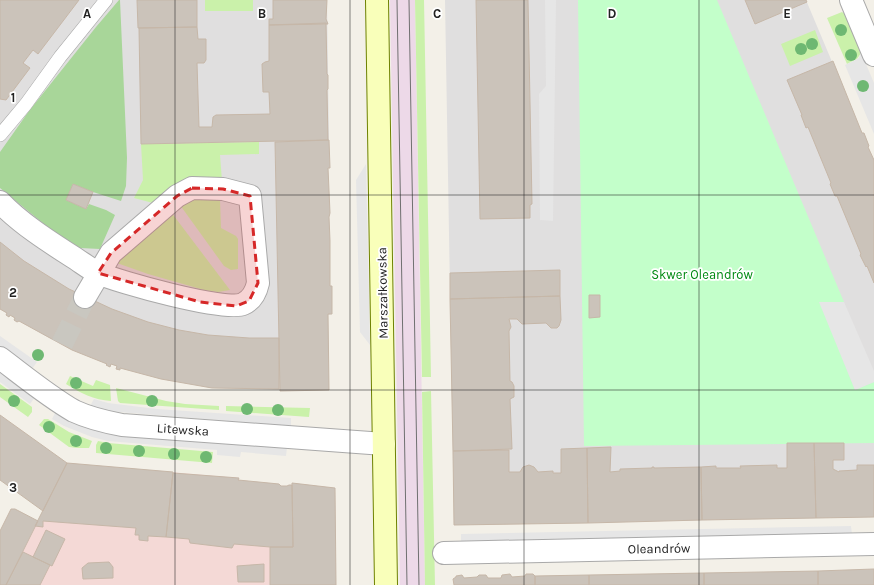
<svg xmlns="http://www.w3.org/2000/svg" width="874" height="585" viewBox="0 0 874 585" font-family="Karla,sans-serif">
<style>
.residential{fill:#e0dfdf}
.commercial{fill:#f4d9d6}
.industrial{fill:#edd9e8}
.grass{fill:#caf1aa}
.forest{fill:#a8d699}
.park{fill:#c3ffca}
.parking{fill:#e6e6e6}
.building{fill:#cbc3ba;stroke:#c6b7a8}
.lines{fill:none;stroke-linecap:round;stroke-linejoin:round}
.street-tunnel{stroke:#c9c7c0;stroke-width:22;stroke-dasharray:22 11;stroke-linecap:butt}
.lane-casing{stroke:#a9a9a9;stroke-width:14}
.street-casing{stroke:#a9a9a9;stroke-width:24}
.secondary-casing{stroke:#6e8200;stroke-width:24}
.lane{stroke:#fff;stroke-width:13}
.street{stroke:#fff;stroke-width:22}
.secondary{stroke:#f9ffba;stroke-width:22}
.tram{stroke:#707070;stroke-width:1}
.tree{fill:#6eb872}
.marked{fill:#d62828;fill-opacity:0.2;stroke:#d62828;stroke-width:3;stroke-dasharray:8 5;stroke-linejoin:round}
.grid{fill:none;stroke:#222;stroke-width:1;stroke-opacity:0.55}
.labels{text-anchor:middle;stroke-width:3.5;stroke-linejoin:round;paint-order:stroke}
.park-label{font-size:13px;fill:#018a12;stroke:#fff}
.street-label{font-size:13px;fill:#222;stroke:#fff}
.grid-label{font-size:13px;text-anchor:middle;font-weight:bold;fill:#222;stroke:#fff;stroke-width:3.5;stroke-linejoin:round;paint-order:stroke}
</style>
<rect width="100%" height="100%" fill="#f3f0e8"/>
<path class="residential" d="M0,0h327l2,140 -1,28 2,45 -1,4 1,24v45h2v28l-4,1 1,75 -49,1 -1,-2 -67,-1 -51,-9 -41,-11v2l-4,-1v-3l-5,-2 -1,3 -4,-2 1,-1 -56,-25 -32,-18 -2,1 -3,-2 1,-2 -5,-3 -1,2 -3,-2v-2l-6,-4z
M445,0h361l56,133h2l5,13 -1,1 6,13v357l-420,8z"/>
<path class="commercial" d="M67,463l172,15v2l40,4 2,2h6l2,-1h3v-2l43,5 1,97h-330z"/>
<path class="industrial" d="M390,0h25l10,585h-25z"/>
<path class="grass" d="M205,0h48v11h-48z
M415,0h9l7,377h-9z
M842,12l3,2 16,39 -4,6 -10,5 -20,-46z
M815,30l8,22 -33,14 -9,-22z
M259,142v12l-39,1 2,26 -69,22 -19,-5 9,-18 -2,-36z
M204,195l16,5 1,28 15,8 2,3v30l-7,1 -7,-4 -44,-61z
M171,212l59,78 -12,2 -14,-2 -56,-16 -34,-12z
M70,376l23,10 3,-6 14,5 1,16c-17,-1 -31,-8 -45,-17z
M0,384l32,23v5l-4,5 -28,-20z
M116,388l50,13 19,3 34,2v4l-99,-7 -2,-2z
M431,391l4,194h-10l-3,-193z
M226,406l84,2 -1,9 -83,-6z
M44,419h4l21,13 23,9 -3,7h-12l-8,-1 -30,-22z
M98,441l10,2 105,9 -1,11 -116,-10v-8z"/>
<path class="forest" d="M119,0h1l7,158 -1,28 -5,15 -28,-9 -20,-8 -7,16 20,9 3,-5 17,6 9,5 -15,34 -20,-1 -30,-19 -50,-41v-36l29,-41 67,-84z"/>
<path class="park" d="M578,0h139l127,302h-24l35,88 19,-8v61l-290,3z"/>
<path class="parking" d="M545,0h11l-3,221 -13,-1 -1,-126 7,-8z
M861,52l13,31v51l-29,-69 14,-7z
M366,164l4,181 -10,-13 -4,-152z
M819,302h25l30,69v11l-19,8z
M0,336l37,26 -5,7 -32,-23z
M0,371l35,26 -5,7 -30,-22z
M94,399l14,4 49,6 134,9v8l-185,-15 -16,-5z
M56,411l231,37 -1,8 -45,-4 -1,5 -23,-2v-5l-109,-9 -16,-4 -28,-11 -12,-7z
M851,526l1,8 -391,8v-8z"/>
<path class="building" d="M0,0h79l-41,54 -5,-4 -10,13 7,5 -24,32 -6,-1z
M137,0h60v27l-59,1z
M273,0h54l-1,19 2,5 -59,1v-6h4z
M476,0h52l4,204 -2,1v13l-50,1z
M745,0h61l1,2 -52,22z
M326,23l1,51 1,1v14l-1,1 1,50 -187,4 -2,-116 58,-1 1,12h8v21l-2,3h-7l2,64h13l1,-10 3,-2 54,-1 -1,-22h-6l-1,-28 3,-2 4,-1v-36z
M833,61l29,72h2l5,13 -1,1 6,13v123l-7,-17 -1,1 -6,-12 1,-1 -24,-58h-2l-5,-12 1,-1 -23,-56 -2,1 -5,-13h1l-15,-35z
M329,140l1,28h-2l2,45 -1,4 1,24v45h2v28h-4l1,76 -49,1 -5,-249z
M73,184l20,8 -7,17 -20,-9z
M0,242l24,19 45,28 43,20 36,13 31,8 29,5 41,3h30v51l-67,-1 -51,-9 -41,-11v2l-4,-1 1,-3 -6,-2 -1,3 -4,-2 1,-1 -35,-14 -53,-29 -2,1 -3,-2 1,-2 -5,-3 -1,2 -3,-2 1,-2 -7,-4z
M560,270v26l-110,3v-26z
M589,295h11v22l-11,1z
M560,296l1,24 -2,6 -2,2h-6l-5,-5 -24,1 -5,-5h-8l2,8 -2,4 1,50 2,1 2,4v11l-4,2 2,50 -59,2 -3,-152z
M0,415l67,48 -24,48 -43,-31z
M787,443h27l2,75 -114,2 -1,-53 15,-1v2h25l-1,-2 37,-1v3h10z
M814,443h30v17h-11v9l6,3v-1l18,-1v-5h17v52l-58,1z
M611,447l-1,25 10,-1v-2l32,-1v-1h2v1l47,-1 1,53 -114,3 -1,-75z
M587,448l1,75 -134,2 -1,-74 56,-1v22h11l3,-5 6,-2 5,2 4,5 15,-1v2h8v-24z
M67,463l106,9 -7,65 -18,-1v5l-9,-1v-5h-4l1,-7 -93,-7v6l-8,-1z
M173,473l66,5 -1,2 41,4 2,2h6l2,-1h3l1,62h-23l-36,-3 -2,4 -42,-5 -1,-4 -23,-2z
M292,483l43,5 1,97h-66v-38h23z
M11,509h4l23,12 -32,64h-6v-54z
M46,530l19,9 -13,27 -19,-9z
M23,552l27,13 -10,20h-34z
M109,562l4,5v11l-30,1 -1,-11 6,-5z
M264,564v18h-26l-1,-16z
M874,569v16h-56v-14z
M818,571v14h-114v-12z
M704,573v12h-115v-10z
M510,574l2,3 13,-1 1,-2h7l2,2v9h-81l-1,-6 3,-2v-1l6,-1 2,3 13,-1 2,-2h7l2,3h13l1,-3z
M589,575v10h-54v-9z"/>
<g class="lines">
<path class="street-tunnel" d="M62,344l23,-47"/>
<defs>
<path id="lane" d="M0,135l26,-31 34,-47 46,-57"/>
<path id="street" d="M851,0l23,55
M0,202c20,21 48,39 73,55 8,5 17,12 25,16 20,9 128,39 145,31 9,-4 13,-12 15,-21l-8,-87 -27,-7 -31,-1 -15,8 -66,57 -26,44
M0,358c24,18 48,38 74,53 15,7 32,11 48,14l262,19
M444,553l430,-9"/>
<path id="secondary" d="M377,0l9,585"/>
</defs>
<use href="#lane" class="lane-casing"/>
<use href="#street" class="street-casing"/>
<use href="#secondary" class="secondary-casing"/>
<use href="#lane" class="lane"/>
<use href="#street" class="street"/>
<use href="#secondary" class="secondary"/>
<path class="tram" d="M397,0l10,585
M409,0l10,585"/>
</g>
<g class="tree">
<circle cx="841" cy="30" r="6"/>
<circle cx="812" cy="44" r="6"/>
<circle cx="801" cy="49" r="6"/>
<circle cx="851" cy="55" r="6"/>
<circle cx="863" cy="86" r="6"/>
<circle cx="38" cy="355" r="6"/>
<circle cx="76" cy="383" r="6"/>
<circle cx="14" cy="401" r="6"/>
<circle cx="152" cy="401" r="6"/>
<circle cx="247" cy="409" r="6"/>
<circle cx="278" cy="410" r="6"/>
<circle cx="49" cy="427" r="6"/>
<circle cx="76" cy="441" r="6"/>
<circle cx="106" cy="448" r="6"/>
<circle cx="139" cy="451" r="6"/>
<circle cx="174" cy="454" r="6"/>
<circle cx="206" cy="457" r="6"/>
</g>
<path class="marked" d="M192,188l31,1 27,7 8,87 -9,18 -13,5 -36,-4 -102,-29 13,-20 66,-57z"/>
<path class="grid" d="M175,0v585M350,0v585M524,0v585M699,0v585M0,195h874M0,390h874"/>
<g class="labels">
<g class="park-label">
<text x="702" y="279">Skwer Oleandrów</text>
</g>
<g class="street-label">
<text transform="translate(382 293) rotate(-91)" y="5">Marszałkowska</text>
<text transform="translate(183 429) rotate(4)" y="5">Litewska</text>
<text transform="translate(659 548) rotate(-1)" y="5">Oleandrów</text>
</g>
</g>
<g class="grid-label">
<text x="87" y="18">A</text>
<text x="262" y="18">B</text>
<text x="437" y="18">C</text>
<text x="612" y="18">D</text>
<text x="787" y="18">E</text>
<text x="13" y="102">1</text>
<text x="13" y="297">2</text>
<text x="13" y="492">3</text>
</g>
</svg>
